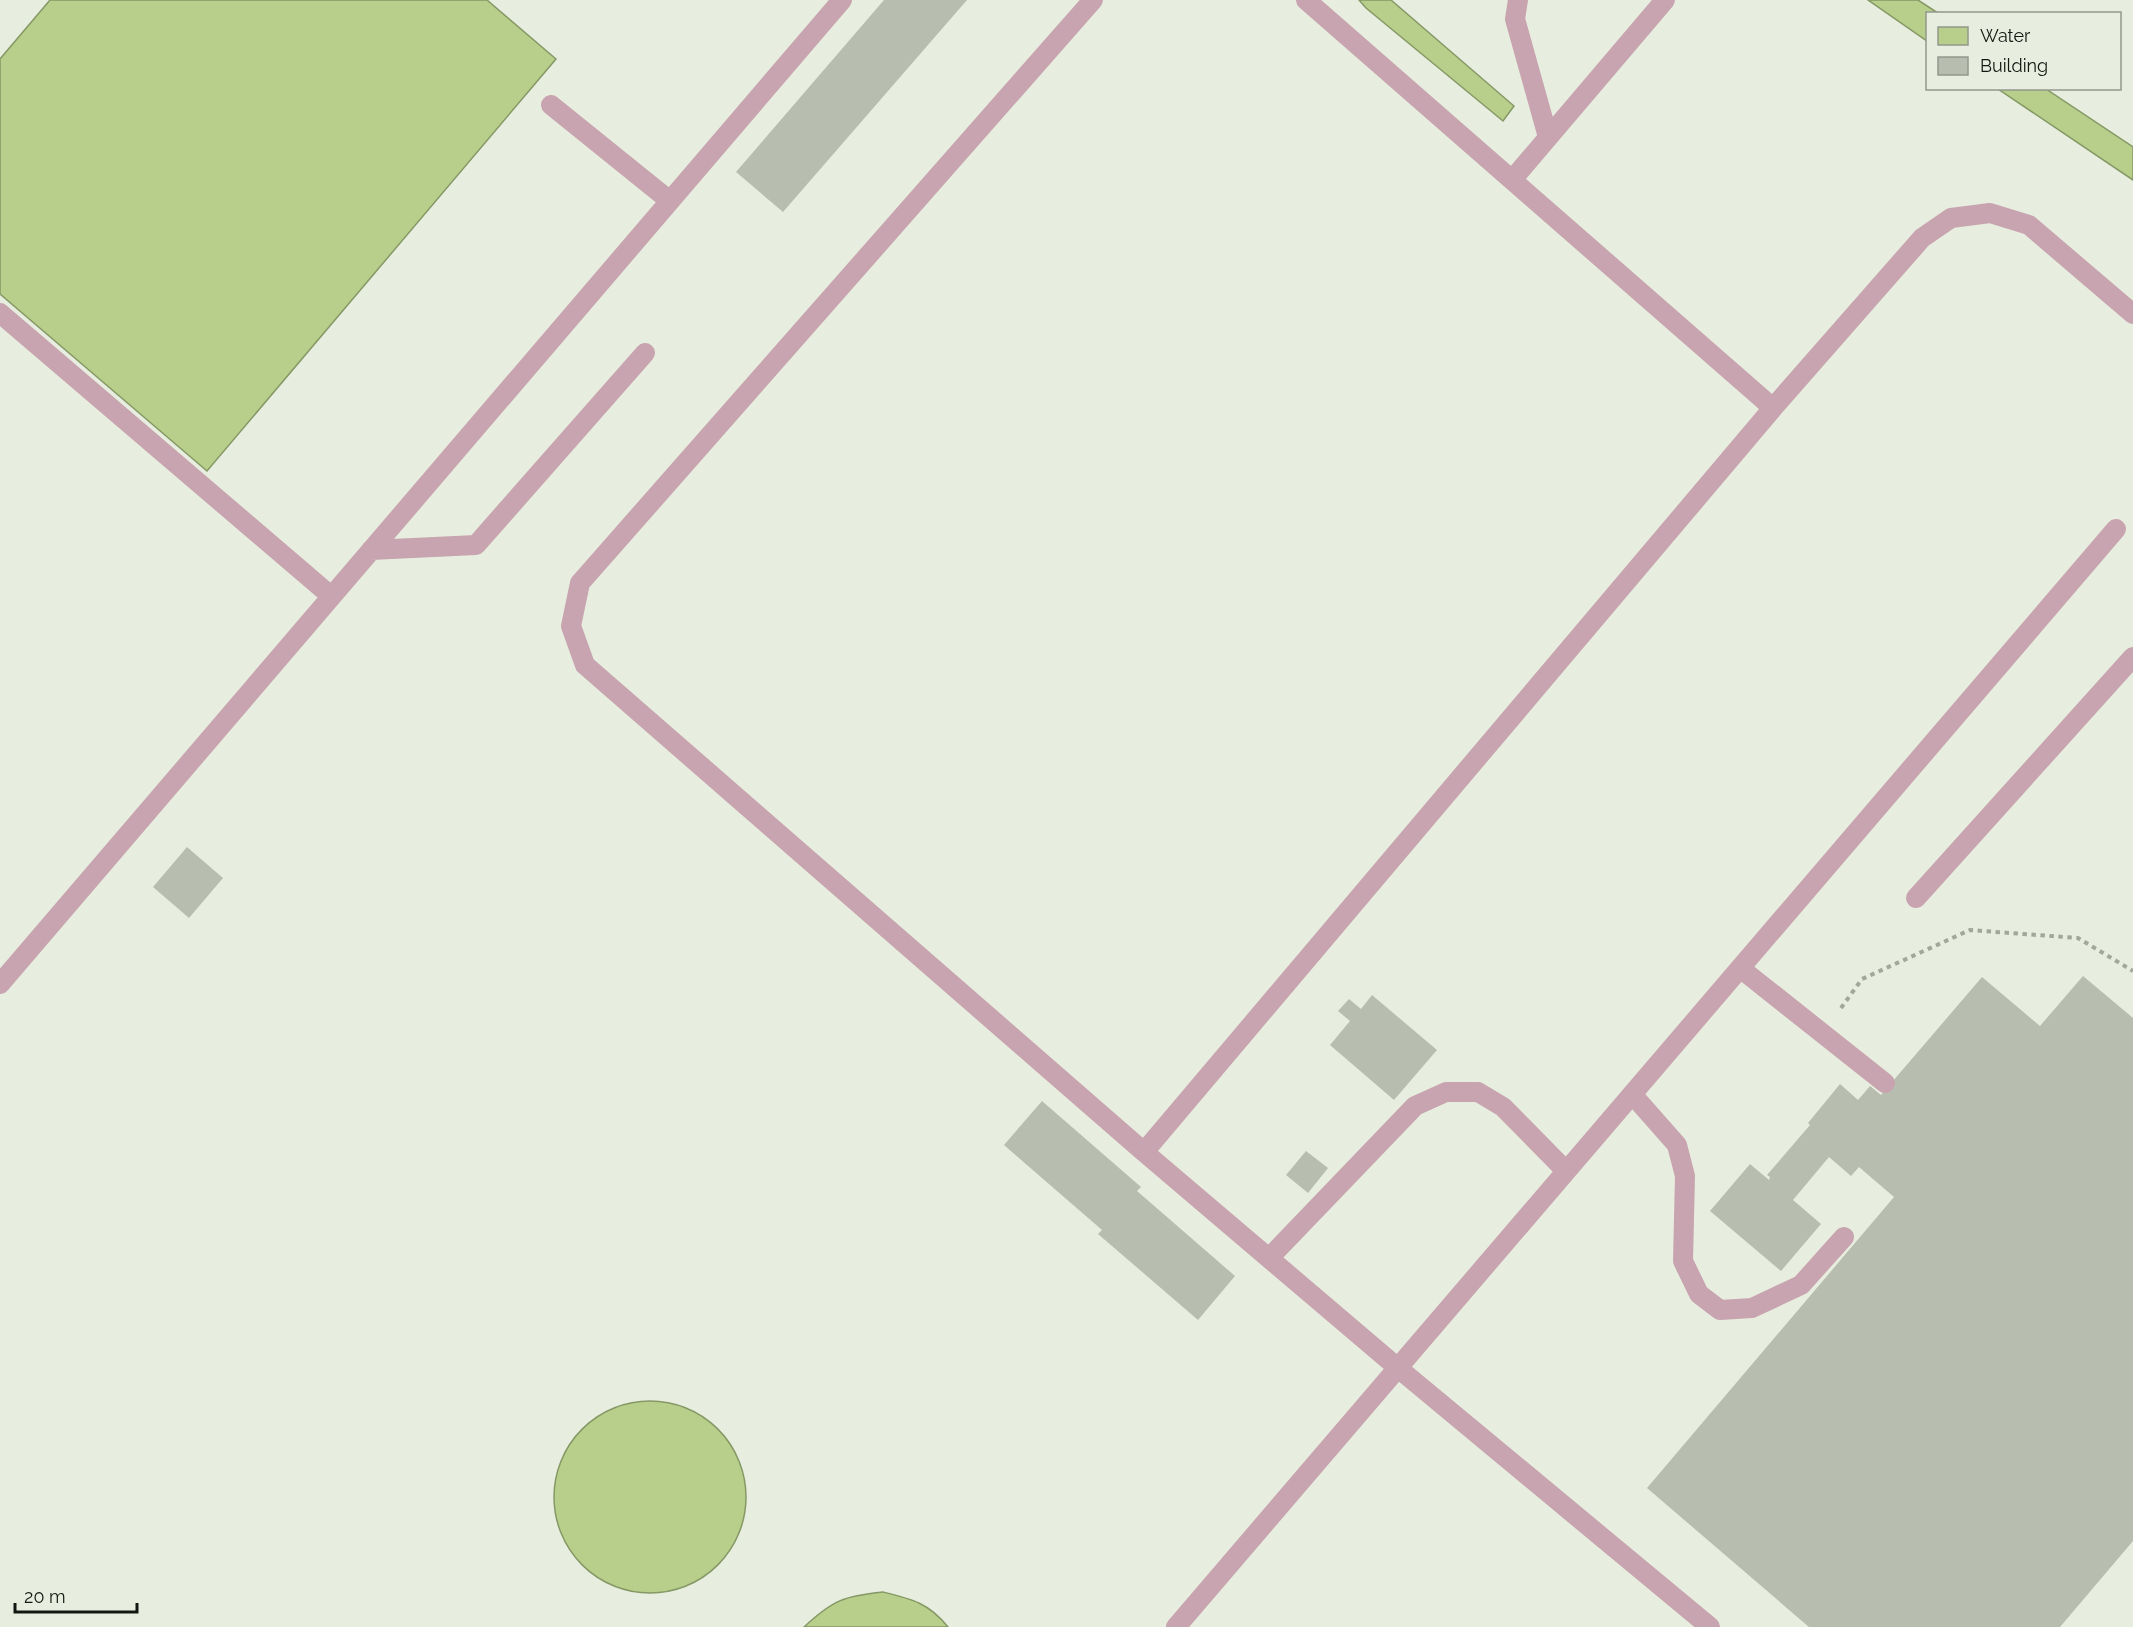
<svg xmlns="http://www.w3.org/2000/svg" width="2133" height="1627" viewBox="0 0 2133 1627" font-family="Raleway,sans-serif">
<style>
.water{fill:#b7cf8a;stroke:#869866;stroke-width:1.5}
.building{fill:#b8beaf}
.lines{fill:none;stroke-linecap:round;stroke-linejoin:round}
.path{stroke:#a2a79b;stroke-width:4;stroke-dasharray:4.5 4.5;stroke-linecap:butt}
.service{stroke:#c7a4af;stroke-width:20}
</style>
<rect width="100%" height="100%" fill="#e8eedf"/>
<path class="water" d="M50,0h437l69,59 -349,412 -207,-177v-235z
M1359,0h32l123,106 -11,15 -137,-113z
M1868,0h50l20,13 -10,1 -1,27z
M1998,89h48l87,58v33z
M554 1497a96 96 0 1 1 192 0a96 96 0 1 1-192 0Z
M883,1592c29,7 46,11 65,35h-144c29,-27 40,-31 79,-35z"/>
<path class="building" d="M884,0h83l-184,212 -47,-40z
M187,847l36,31 -34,40 -36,-31z
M2083,976l50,42v523l-73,86h-251l-162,-139 247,-291 -35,-30 -8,9 -22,-19 -36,43 28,24 -40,47 -71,-60 40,-47 19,16 1,-3 -3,-2 43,-50 -2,-2 32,-39 18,16 12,-14 11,9 101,-118 58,49z
M1372,995l65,55 -43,50 -64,-55 20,-24 -12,-10 11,-12 12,10z
M1042,1101l99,86 -4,4 98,85 -37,44 -100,-86 4,-4 -98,-85z
M1306,1151l22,17 -20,25 -22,-18z"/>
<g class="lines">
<path class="path" d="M1841,1008l21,-29 108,-49 108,8 55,33"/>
<path class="service" d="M1093,0l-513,583 -9,43 14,39 559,487 629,-744
M1306,0l467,408 149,-170 29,-20 39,-5 39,12 104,89
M1518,0l-3,19 33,118
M551,105l119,96
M1512,180l153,-180
M0,313l331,283
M371,550l105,-5 169,-192
M1916,898l217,-241
M1740,968l145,115
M0,984l842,-984
M1632,1094l45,51 8,31 -2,85 16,33 21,16 32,-2 49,-23 43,-48
M1144,1152l254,216 312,259
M1269,1258l146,-152 31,-14h32l25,15 63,64
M1176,1627l940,-1098"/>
</g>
<rect x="1926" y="12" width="195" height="78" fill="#e8eedf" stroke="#93988d" stroke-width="1.5"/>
<rect x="1938" y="27" width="30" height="18" fill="#b7cf8a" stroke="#93988d" stroke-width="1.5"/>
<text x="1980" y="42" font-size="18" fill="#141611">Water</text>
<rect x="1938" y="57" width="30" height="18" fill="#b8beaf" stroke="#93988d" stroke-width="1.5"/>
<text x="1980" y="72" font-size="18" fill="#141611">Building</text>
<path d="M15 1603v9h122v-9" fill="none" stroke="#141611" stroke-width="3"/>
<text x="24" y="1603" font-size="18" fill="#141611" stroke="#e8eedf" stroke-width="4.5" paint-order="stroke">20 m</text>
</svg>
